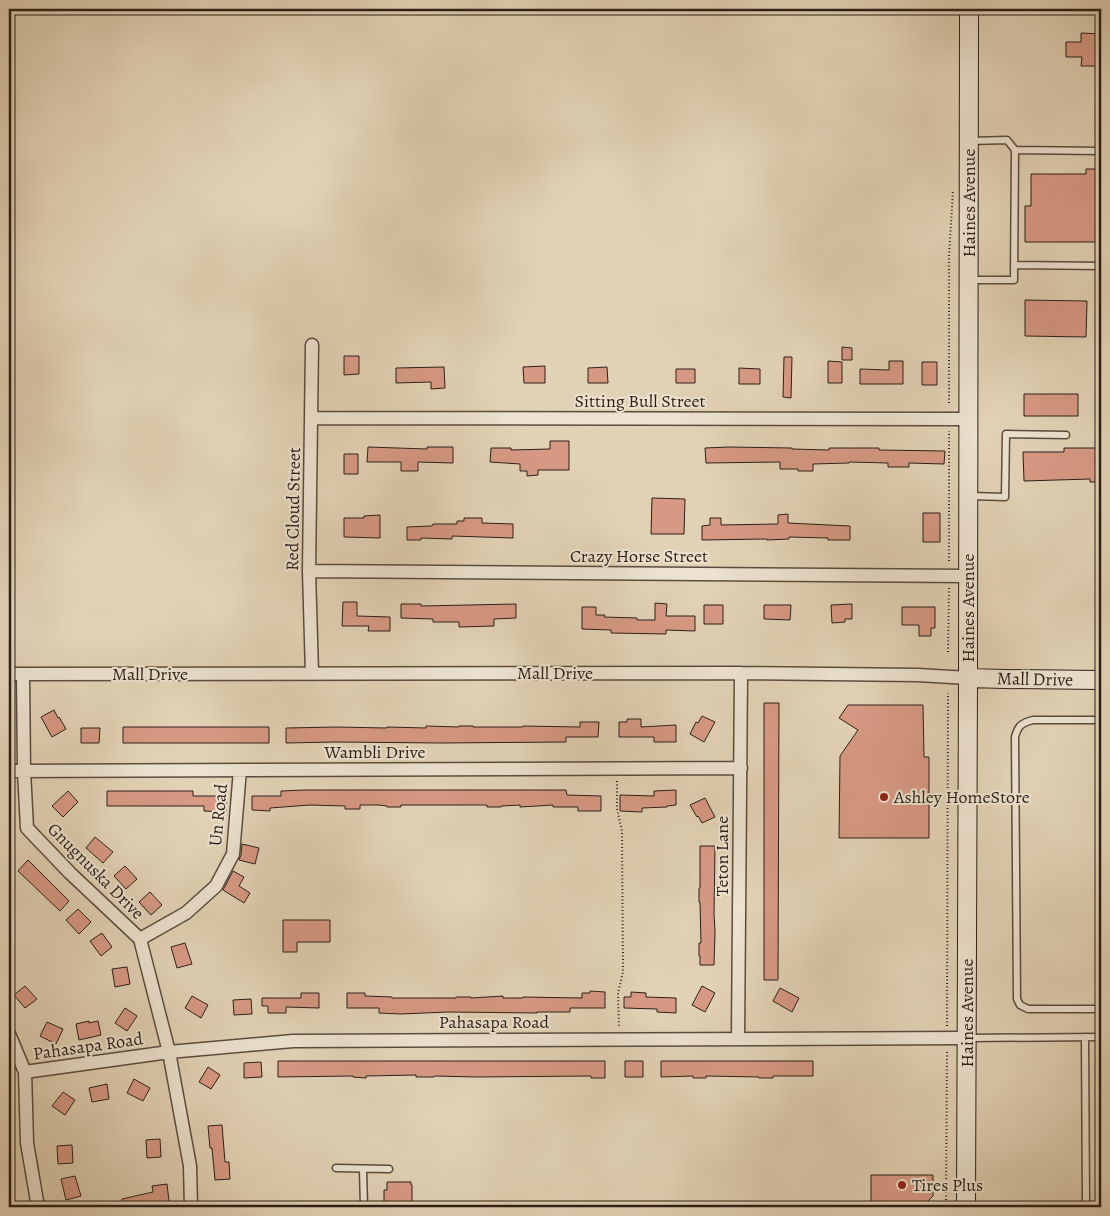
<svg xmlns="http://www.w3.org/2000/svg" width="1110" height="1216" viewBox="0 0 1110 1216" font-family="Alegreya,serif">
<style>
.building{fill:#d79984;stroke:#2c1f18}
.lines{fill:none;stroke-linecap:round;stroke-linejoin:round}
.service-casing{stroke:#5a4c3f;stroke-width:9}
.minor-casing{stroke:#5a4c3f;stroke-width:15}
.secondary-casing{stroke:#2c1f18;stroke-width:20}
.path{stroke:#2c1f18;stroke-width:2;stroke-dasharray:1 2.5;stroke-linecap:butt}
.service{stroke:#ece2cf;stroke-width:6}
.minor{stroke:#ece2cf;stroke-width:12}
.secondary{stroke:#ece2cf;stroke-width:18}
.poi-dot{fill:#8f2418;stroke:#ece2cf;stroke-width:2}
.labels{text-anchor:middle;stroke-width:4;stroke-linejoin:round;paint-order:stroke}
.street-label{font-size:18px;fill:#2c1f18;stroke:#ece2cf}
.poi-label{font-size:18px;fill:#2c1f18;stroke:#ece2cf;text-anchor:start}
</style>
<rect width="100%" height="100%" fill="#e2d2b5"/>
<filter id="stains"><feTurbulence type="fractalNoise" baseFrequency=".004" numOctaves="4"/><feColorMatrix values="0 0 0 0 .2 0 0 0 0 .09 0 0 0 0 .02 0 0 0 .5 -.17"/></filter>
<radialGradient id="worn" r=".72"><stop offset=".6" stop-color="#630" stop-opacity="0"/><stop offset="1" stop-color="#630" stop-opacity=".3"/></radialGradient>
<path class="building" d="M1081,33l20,1v32h-20l1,-9h-16v-15h15z
M1086,169h15l-1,73h-75v-36h6v-32h55z
M1025,300l62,1 -1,36 -61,-1z
M842,347l10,1v12h-10z
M344,356h15v18l-15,1z
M784,357h8l-1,41 -8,-1z
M828,361l14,1v21h-14z
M889,361h14v23h-43v-15l29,1z
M922,362h15v23h-15z
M545,366v17h-21l-1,-16z
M444,367l1,21 -14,1v-7l-35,1v-15z
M607,367l1,16h-20v-15z
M739,368l21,1v15h-21z
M676,369h19v14h-19z
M1024,394h54v22h-54z
M550,441h19v29h-31v5l-11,1v-5h-7v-7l-30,-2 1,-14h20v2l39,-1z
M368,447l59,2v-2h26v16l-35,-1v9h-17v-9h-34z
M729,447l63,1v1l37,1v-2h50v2l66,1 -1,13 -35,-1v4h-21v-4l-39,-1v1l-36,1v7h-15v-2h-18v-7l-74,1 -1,-15z
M1064,448h37v34h-11v-3l-66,2 -1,-29h41z
M344,454h14v20h-14z
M652,498l33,1 -1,35h-33z
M923,513h17v29h-17z
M788,514v9l62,3v14h-22v-2l-39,-1v2l-22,1v-1l-65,1v-14l8,-1v-7h11v7l57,-1v-9z
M380,515v23l-36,-1v-19h20v-2z
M464,518h18v5l31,1v14l-61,-2v3l-31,-1v2h-14v-13l25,-1 1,-2h24v-3h7z
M343,602h14v14l33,1v14h-22l1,-5h-27z
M655,603l12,1 -1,12h29v15l-29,-1v4l-55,-1v-3l-29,-1v-22h14v8h9l-1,2 33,1v2h18z
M401,604h20v2l95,-2v14l-22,1v7l-35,1v-5h-26v-3l-32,-1z
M852,604v15h-7v3l-13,1 -1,-18z
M704,605h19v19h-19z
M764,605h27l-1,15 -26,-1z
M902,607h33v21h-4v8h-12v-11h-17z
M764,703h15l-1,277h-14z
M848,705h75l1,52h5v81h-90l1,-82 18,-26 -19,-12z
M54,710l4,8 1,-1 7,12 -14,8 -11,-20z
M702,716l13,6 -11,20 -14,-8 6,-12 2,1z
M627,719h14v8l35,-2v17h-22v-5h-35v-15h8z
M580,722h19l-1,15h-32v5l-126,1 -104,-1 -50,1v-15l50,-1 51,1v-1l39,1v-2l33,1v-1h14v1h50v-1l57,1z
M123,727h146v16h-146z
M81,728h19l-1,15h-18z
M305,790h261l1,5 34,1v15h-23v-4h-25v-2l-33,2v-2l-19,1v1h-14v-2h-86v2h-14v-1l-8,-1h-19v4h-15v-3l-35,-1 -40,3v3l-18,-1v-14h29v-5z
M676,790v15l-9,1v1l-25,1v4l-22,-1v-16l34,1v-5z
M68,791l10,11 -15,15 -11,-11z
M107,791h86v5h33v16l-22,-1v-5h-97z
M705,798l10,19 -13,6 -4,-7 -1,1 -7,-12z
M95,837l18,15 -10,11 -17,-15z
M242,844l17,4 -4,16 -16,-4 2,-5z
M700,846h15l-1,68 1,17 -1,34h-14v-9h-1v-13h2l-1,-41h-1v-14h1z
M28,860l41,41 -9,10 -42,-40z
M125,866l12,13 -11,10 -12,-13z
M233,871l11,6 -5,9 11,7 -6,10 -21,-13z
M150,892l12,13 -11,10 -12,-13z
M78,909l13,13 -12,12 -13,-14z
M283,920h47v22h-33v10h-14z
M102,933l10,14 -11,9 -11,-15z
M185,943l7,21 -15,4 -6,-21z
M127,967l3,17 -15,3 -3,-18z
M25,986l12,13 -12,9 -11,-13z
M702,986l13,7 -10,19 -13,-7z
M780,988l19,10 -7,14 -19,-11z
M590,991l15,1v16h-35v4h-33v1l-89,-1 -47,2 -22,-1v-5h-32v-15h18v3l27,1v1h64v-1h15v1l32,-2v2h20v-1l59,1v-5h8z
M631,992l15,1v4l30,1v15l-19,-1v-3l-33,-1v-11h7z
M301,993h18v15l-33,-1v6h-18v-7h-6v-8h39z
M192,996l16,9 -7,13 -16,-10z
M251,999l1,15 -18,1 -1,-15z
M125,1008l12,8 -10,15 -12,-8z
M89,1021v2l9,-2 3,14 -22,5 -3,-16z
M47,1022l16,7 -7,15 -16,-8z
M278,1061h327v17h-14v-2l-114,1 -43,-1v1h-18v-2l-50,1v2l-13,-1v-1l-75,1z
M625,1061h18v16h-18z
M661,1061h152v15h-40v2h-14v-1l-53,-1v2h-13v-2l-32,1z
M261,1062l1,15 -18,1v-15z
M208,1067l12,8 -9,14 -12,-7z
M134,1079l16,9 -7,13 -16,-8z
M107,1084l2,15 -17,3 -3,-14z
M63,1092l12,8 -10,15 -13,-9z
M222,1125l3,37h4l1,17 -15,1 -3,-32h-2l-2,-22z
M160,1139l1,18 -14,1 -1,-18z
M72,1145l1,18 -15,1 -1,-18z
M871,1175h62v21l-6,6h-56z
M75,1176l6,20 -15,4 -5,-21z
M387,1182h24v3h1v22h-27v-2h-1v-15h3z
M167,1184l2,17 -28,5v1h-18l-1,-8 31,-7 -1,-6z"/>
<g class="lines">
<defs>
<path id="service" d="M970,141l37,-1 8,10 -1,130h-43
M1015,150l86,1
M1014,265l87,1
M970,496l35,1 1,-63 60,1
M1101,720h-68c-12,3 -15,6 -18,17l2,262 3,6 8,4h73
M1085,1037l1,170
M968,1038l133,-1
M336,1168l53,1
M363,1169l1,38"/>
<path id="minor" d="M312,418l657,1
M309,571l659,5
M9,674l732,-1 177,2 50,3
M23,674l1,97 3,57 43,45 70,66 29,113 21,114 1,41
M312,674l-3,-103 3,-226
M9,771l732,-3
M140,939l46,-26 30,-27 17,-32 7,-84
M9,1034l16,38 2,71 11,64
M738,1038l3,-365
M25,1072l144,-20 124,-11 673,-3"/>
<path id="secondary" d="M968,678l37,1 96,1
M966,1207l2,-529 1,-669"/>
</defs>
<use href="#service" class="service-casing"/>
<use href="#minor" class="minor-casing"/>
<use href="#secondary" class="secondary-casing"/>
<path class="path" d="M949,403v-147l4,-65
M949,561v-130
M948,652l1,-65
M617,781v28l5,22 1,141 -5,21 1,35
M947,1026l1,-333
M946,1207l1,-157"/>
<use href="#service" class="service"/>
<use href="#minor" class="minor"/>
<use href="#secondary" class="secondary"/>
</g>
<g class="poi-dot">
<circle cx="884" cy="797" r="5"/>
<circle cx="902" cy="1185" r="5"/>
</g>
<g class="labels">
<g class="street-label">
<text transform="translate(969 203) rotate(-90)" y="6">Haines Avenue</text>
<text x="640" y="407">Sitting Bull Street</text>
<text transform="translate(293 509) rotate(-89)" y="6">Red Cloud Street</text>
<text x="639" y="562">Crazy Horse Street</text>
<text transform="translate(968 608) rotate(-90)" y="6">Haines Avenue</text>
<text x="555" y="679">Mall Drive</text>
<text x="150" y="680">Mall Drive</text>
<text transform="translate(1035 679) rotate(1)" y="6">Mall Drive</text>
<text x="375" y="758">Wambli Drive</text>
<text transform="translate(218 815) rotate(-84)" y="6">Un Road</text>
<text transform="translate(722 856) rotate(-90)" y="6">Teton Lane</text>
<text transform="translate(96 871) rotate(45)" y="6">Gnugnuska Drive</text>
<text transform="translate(967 1013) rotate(-90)" y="6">Haines Avenue</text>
<text x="494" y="1028">Pahasapa Road</text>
<text transform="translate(88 1046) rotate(-8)" y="6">Pahasapa Road</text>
</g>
<g class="poi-label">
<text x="894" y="803">Ashley HomeStore</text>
<text x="912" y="1191">Tires Plus</text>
</g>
</g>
<rect width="1110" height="1216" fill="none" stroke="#e2d2b5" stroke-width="30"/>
<rect x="10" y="10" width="1090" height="1196" fill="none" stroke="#2c1f18" stroke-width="2.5"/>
<rect x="15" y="15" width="1080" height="1186" fill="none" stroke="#2c1f18"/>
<rect width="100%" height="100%" filter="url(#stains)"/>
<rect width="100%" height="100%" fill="url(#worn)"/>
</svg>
